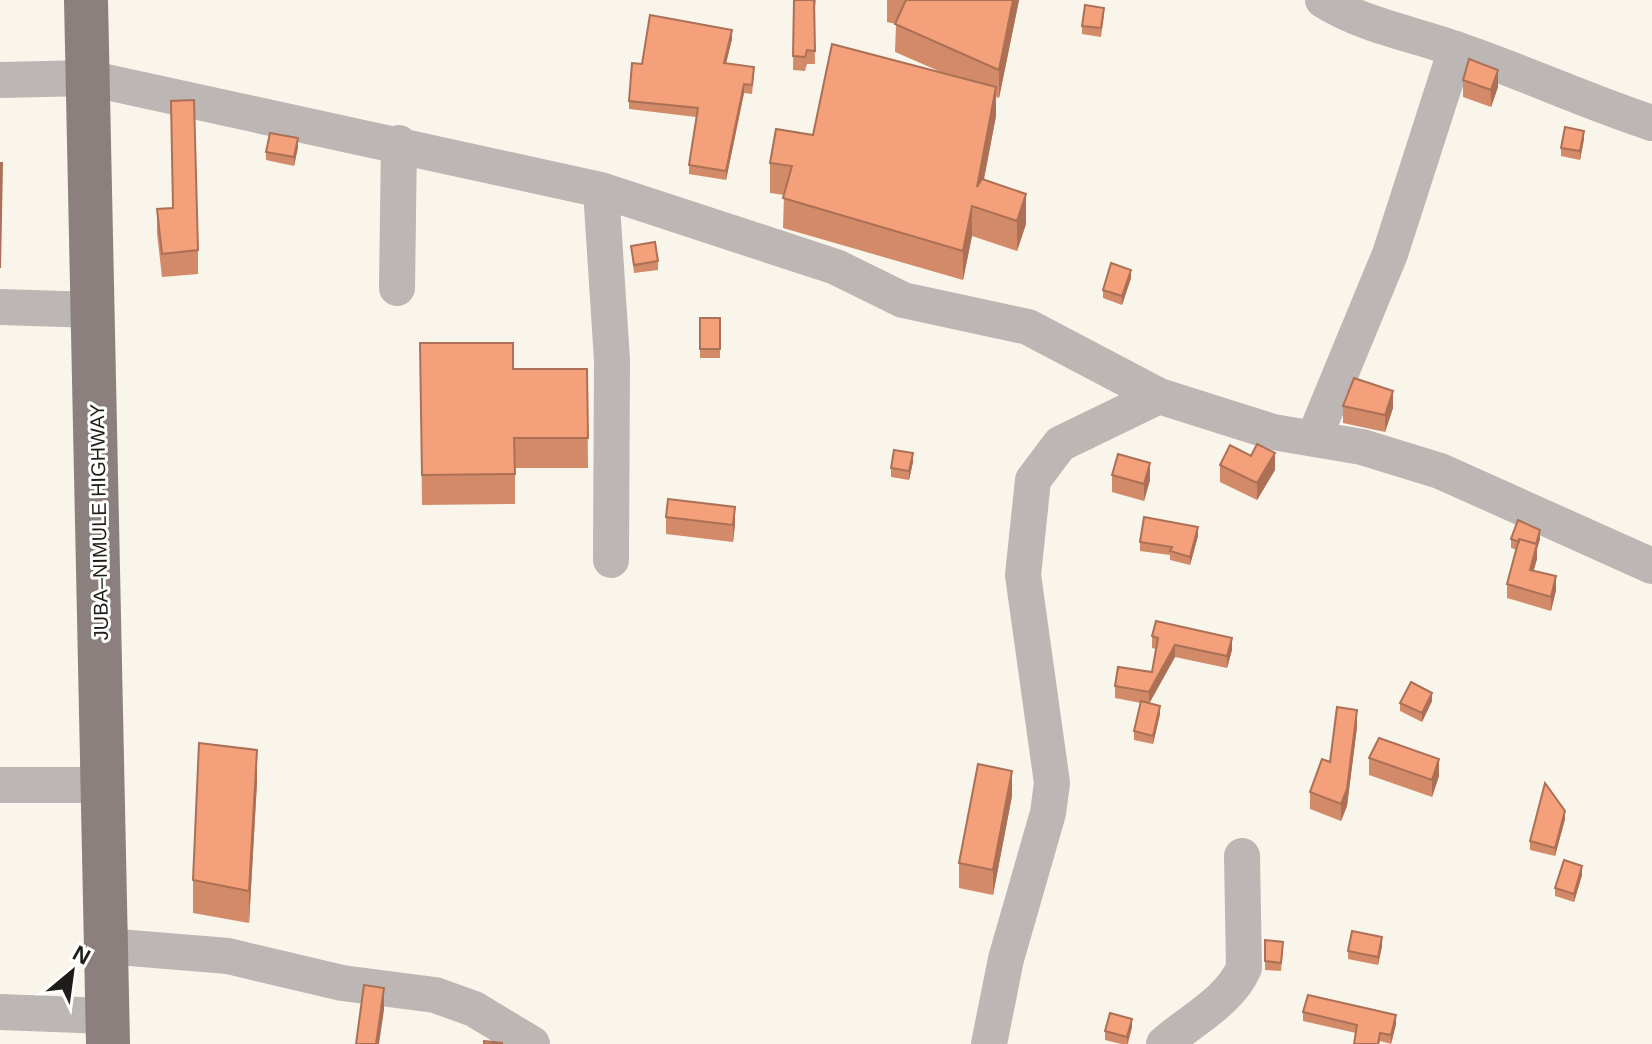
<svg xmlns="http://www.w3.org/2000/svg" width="1652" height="1044" viewBox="0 0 1652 1044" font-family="Helvetica,sans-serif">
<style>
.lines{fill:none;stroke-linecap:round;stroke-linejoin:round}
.minor{stroke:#bcb6b4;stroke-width:36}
.major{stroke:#8b807e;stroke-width:44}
.wall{fill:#d28a69}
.shaded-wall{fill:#ab7055}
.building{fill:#f4a07a;stroke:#ab7055;stroke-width:2}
.labels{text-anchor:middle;stroke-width:6;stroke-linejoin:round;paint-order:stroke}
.street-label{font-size:20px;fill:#1e1d19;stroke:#fff}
</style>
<rect width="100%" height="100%" fill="#f9f5ea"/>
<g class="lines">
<path class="minor" d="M1323,0c41,26 92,34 138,51 65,22 126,51 191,72
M0,80l88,-2 513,112 235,77 67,33 125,27 131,69 114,36 89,15 78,24 212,95
M601,190l11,170 -1,200
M397,288l2,-145
M0,307l95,3
M1314,438l76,-184 66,-205
M0,785h104
M106,946l122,10 114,27 93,12 39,14 58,35
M0,1012l107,4
M989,1044l17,-85 42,-146 4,-30 -29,-208 10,-95 27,-36 99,-48
M1164,1044c27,-24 65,-42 80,-76l-2,-112"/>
<path class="major" d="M86,0l22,1044"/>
</g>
<path class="wall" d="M794,0h22l-2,14 1,50h-8l-2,7 -12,-1z
M887,0h132l-20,98 -3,-1v19l-12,64 42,44 -9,27 -45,-15 -9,44 -180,-52 1,-33 -14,-2v-30l43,-28 128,-63 -46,-20 1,-28 -9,-2z
M1104,16l-3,21 -19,-3v-8z
M732,39l-6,24 28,12 -2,19 -8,-1 -18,87 -37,-6v-9l7,-48 -67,-8v-8l13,-37z
M1463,80l35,7 -7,20 -28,-10z
M1584,139l-4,21 -19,-4v-8z
M298,147l-4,19 -28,-6v-8z
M173,208l25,42v24l-36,3 -5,-44v-24z
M631,246l27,15v9l-24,3z
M1131,278l-9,27 -19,-7v-8z
M700,318h20v40h-20z
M420,343l93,26h74l1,99h-73v36l-93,1z
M1343,406l50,2 -8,24 -42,-9z
M913,462l-4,18 -18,-3v-9z
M1220,465l55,5 -18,30 -37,-18z
M1112,475l38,5 -6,21 -32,-9z
M666,517l69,7 -2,18 -67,-8z
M1198,536l-8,29 -20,-5v-5l-30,-4v-9z
M1511,539h29l-3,10v10l-4,12 23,19 -5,21 -44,-13v-14l10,-34 -6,-2z
M1152,636l80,14 -5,18 -52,-11 -26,46 11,11 -7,30 -19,-4v-9l7,-28 -26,-5v-12l37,-14 4,-23 -4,-1z
M1432,701l-10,21 -22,-11v-8z
M1357,727l-10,79 -6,15 -31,-12v-17l20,-30z
M1369,758l70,18 -7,21 -63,-22z
M257,782l-8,141 -56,-10v-33z
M1012,796l-19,99 -34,-7v-25z
M1565,819l-10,37 -25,-6v-9z
M1582,875l-8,27 -19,-6v-8z
M1265,940l18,10 -2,21 -16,-1z
M1382,946l-4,19 -30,-6v-8z
M1303,1012l93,12 -5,20 -11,-3 -1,3h-25l2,-11 -53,-12z
M1132,1027l-4,17h-7l-16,-4v-9z"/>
<path class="shaded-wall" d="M1013,0h6l-20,98v-28z
M732,30v9l-8,33v-9z
M1498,70v17l-7,20v-17z
M744,84v9l-18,87v-9z
M996,87v29l-18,92 -1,-21z
M1584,131v8l-4,21v-9z
M298,138v9l-4,19v-9z
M1026,194v30l-9,27v-30z
M972,206v30l-9,44v-29z
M1131,270v8l-9,27v-9z
M1393,391v17l-8,24v-17z
M913,453v9l-4,18v-9z
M1275,453v17l-18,30v-17z
M1150,463v17l-6,21v-17z
M735,507v17l-2,18v-17z
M1198,527v9l-8,29v-8z
M1540,530v9l-3,10v10l-7,25v-14z
M1556,576v14l-5,21v-14z
M1232,638v12l-5,18v-12z
M1175,645v12l-26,47v-12z
M1432,693v8l-10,21v-9z
M1160,706v8l-7,30v-8z
M1357,710v17l-10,79 -6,15v-17z
M257,750v32l-8,141v-32z
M1439,759v17l-7,21v-17z
M1012,771v25l-19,99v-25z
M1565,811v8l-10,37v-8z
M1582,866v9l-8,27v-8z
M1382,937v9l-4,19v-8z
M384,988v22l-5,34h-3z
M1396,1015v9l-5,20v-9z
M1132,1019v8l-5,17v-7z"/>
<path class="building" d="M794,0h20l1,51 -8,-1 -2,7 -12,-1z
M906,0h107l-14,70 -104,-46z
M1085,5l19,3 -3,20 -19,-2z
M650,15l82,15 -8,33 30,4 -2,18 -8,-1 -18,87 -37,-6 9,-57 -69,-7 3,-38 10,1z
M832,44l164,43 -19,100 5,-8 44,15 -9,27 -45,-15 -9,45 -180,-53 9,-32 -22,-3 6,-34 37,6z
M1469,59l29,11 -7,20 -28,-10z
M194,100l4,150 -36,4 -5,-45 16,-1 -2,-107z
M1565,127l19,4 -4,20 -19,-3z
M270,133l28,5 -4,19 -28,-5z
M0,163h2l-2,105z
M655,242l3,19 -24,4 -3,-19z
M1111,263l20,7 -9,26 -19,-6z
M700,318h20v31h-20z
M420,343h93v26h74l1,69h-74l1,36 -93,1z
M1354,378l39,13 -8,24 -42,-9z
M1257,444l18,9 -18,30 -37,-18 10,-20 21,11z
M894,450l19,3 -4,18 -18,-3z
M1118,454l32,9 -6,21 -32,-9z
M668,499l67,8 -2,18 -67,-8z
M1144,517l54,10 -8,30 -20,-6 2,-4 -32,-5z
M1518,520l22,10 -4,14 -17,-5v3l-8,-3z
M1519,539l18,5 -7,26 26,6 -5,21 -44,-13z
M1156,621l76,17 -5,18 -52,-11 -26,47 -34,-6 3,-19 34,5 6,-34 -6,-2z
M1411,682l21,11 -10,20 -22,-10z
M1141,701l19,5 -7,30 -19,-5z
M1337,707l20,3 -10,79 -6,15 -31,-12 12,-33 8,3z
M1379,738l60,21 -7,21 -63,-22z
M199,743l58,7 -8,141 -56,-11z
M978,764l34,7 -19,99 -34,-7z
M1545,783l20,28 -10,37 -25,-7z
M1564,860l18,6 -8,28 -19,-6z
M1352,931l30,6 -4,20 -30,-6z
M1265,940l18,2 -2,21 -16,-2z
M364,985l20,3 -8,56h-20z
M1308,995l88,20 -5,20 -11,-2 -2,11h-24l3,-19 -54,-13z
M1110,1013l22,6 -5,18 -22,-6z
M484,1041l18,2v1h-18z"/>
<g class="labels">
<g class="street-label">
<text transform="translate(99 522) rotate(-91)" y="7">JUBA–NIMULE HIGHWAY</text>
</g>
</g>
<g transform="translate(72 972) rotate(29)" stroke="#ffffff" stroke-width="6" paint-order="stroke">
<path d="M0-6L14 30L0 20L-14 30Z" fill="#1e1d19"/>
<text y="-12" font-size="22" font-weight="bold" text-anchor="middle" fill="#1e1d19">N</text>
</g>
</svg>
